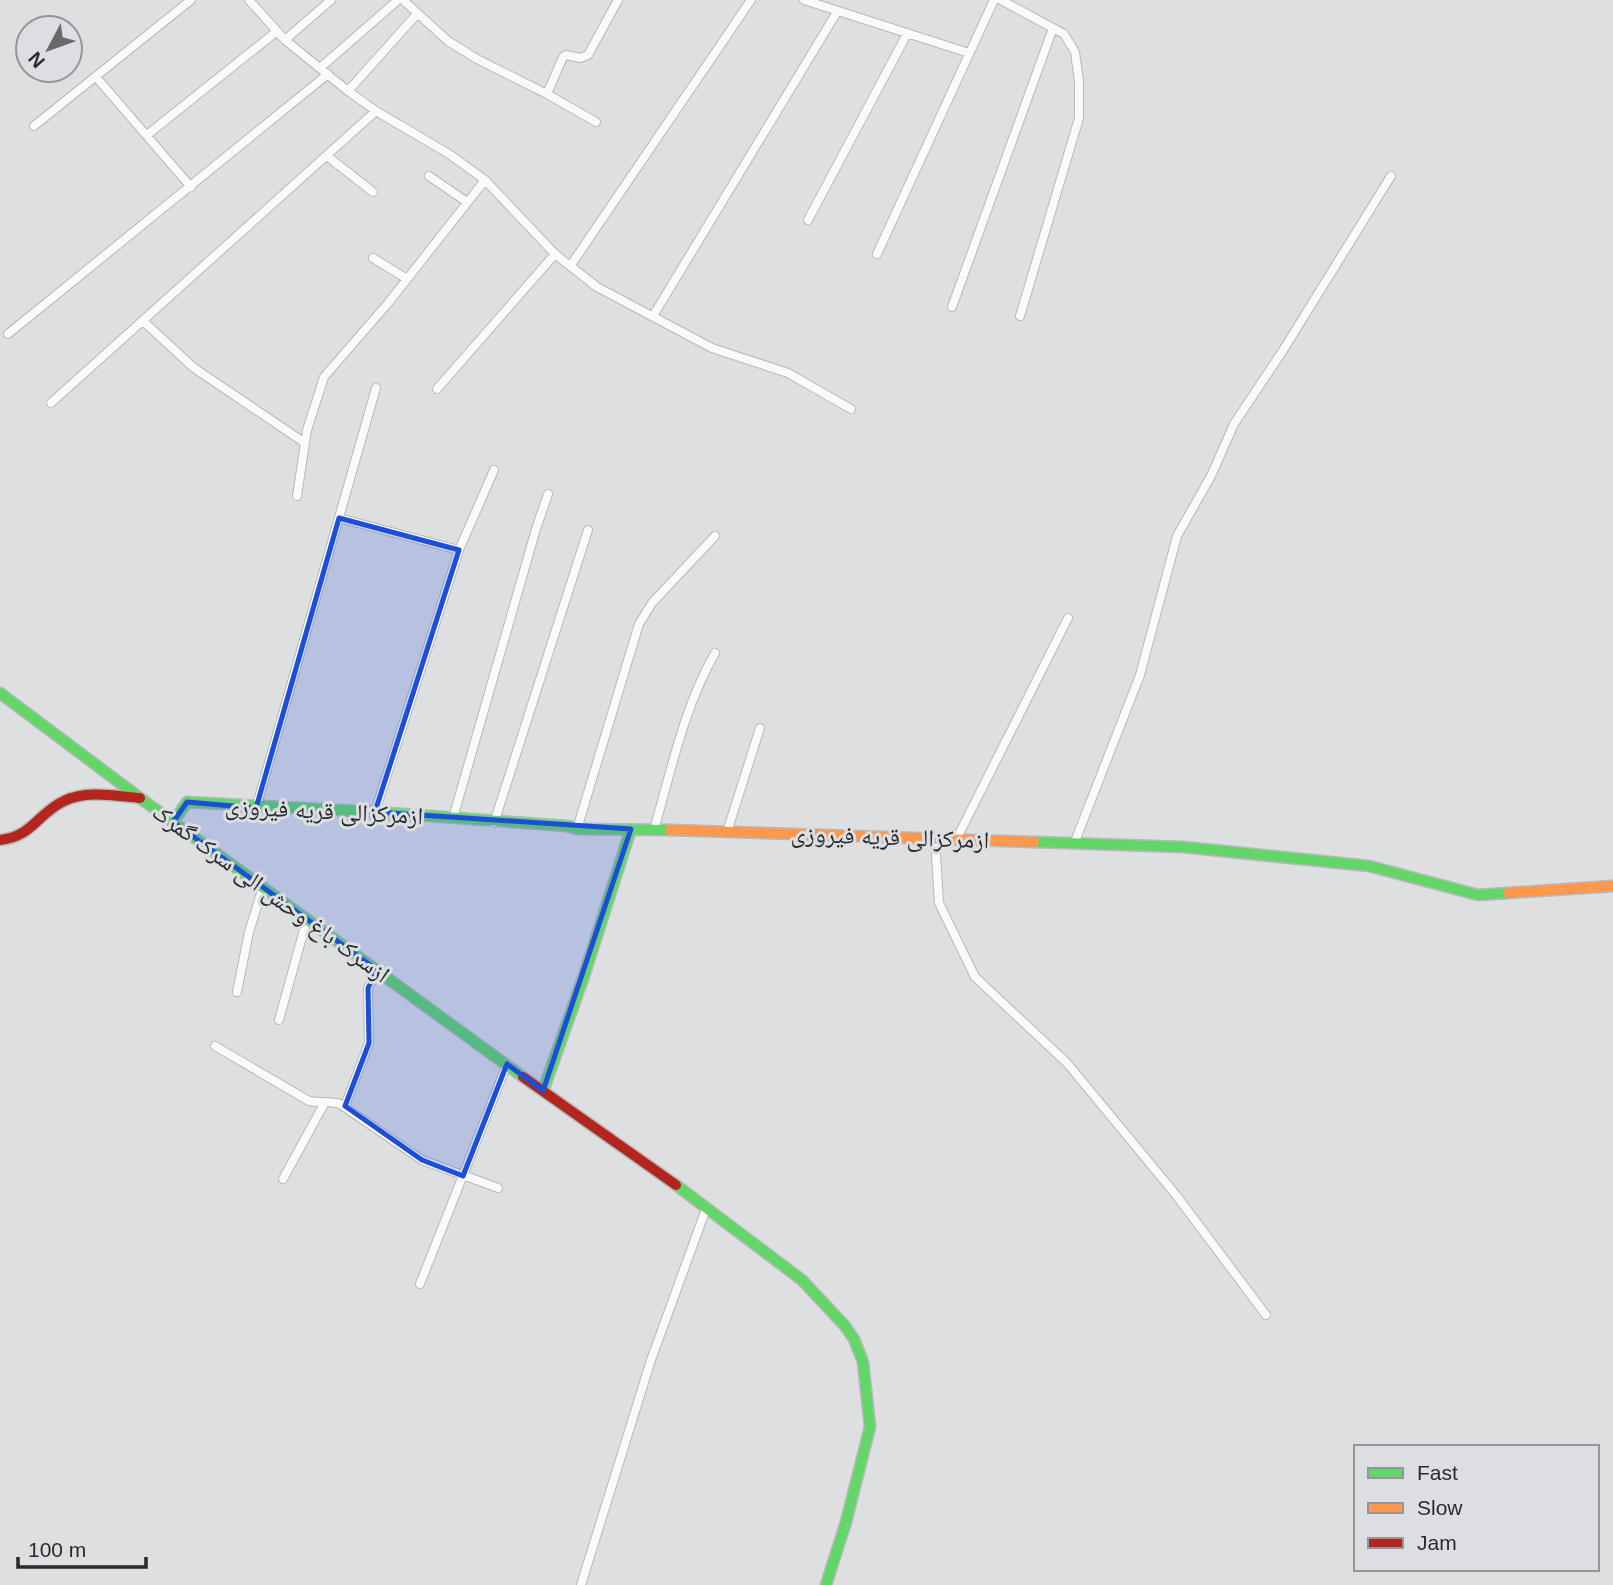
<svg xmlns="http://www.w3.org/2000/svg" width="1613" height="1585" viewBox="0 0 1613 1585" font-family="Arial,'Noto Naskh Arabic',sans-serif">
<style>
.lines{fill:none;stroke-linecap:round;stroke-linejoin:round}
.street-casing{stroke:#b7b8ba;stroke-width:10}
.fast-casing{stroke:#b7b8ba;stroke-width:13}
.slow-casing{stroke:#b7b8ba;stroke-width:13}
.jam-casing{stroke:#b7b8ba;stroke-width:13}
.street{stroke:#fafafa;stroke-width:8}
.fast{stroke:#63d668;stroke-width:10}
.slow{stroke:#ff974d;stroke-width:10}
.jam{stroke:#b3261e;stroke-width:10}
.marked{fill:#1d4ed8;fill-opacity:0.2;stroke:#1d4ed8;stroke-width:5;stroke-linejoin:round}
.labels{text-anchor:middle;stroke-width:6;stroke-linejoin:round;paint-order:stroke}
.street-label{font-size:24px;fill:#292a2b;stroke:#dcdee2}
</style>
<rect width="100%" height="100%" fill="#dddfe1"/>
<g class="lines">
<defs>
<path id="street" d="M249,0l36,40 63,51 28,20 73,43 36,26 70,74 42,33 115,61 76,25 63,36
M403,0l45,41 29,18 70,35 49,28
M804,0l165,53
M1001,0l63,34 11,18 4,29v37l-59,198
M285,40l46,-40
M320,68l78,-68
M96,77l95,110
M348,91l69,-77
M547,94l16,-37 3,-2 14,3 8,-3 30,-55
M34,126l157,-126
M147,135l129,-103
M327,156l46,36
M429,176l38,26
M808,220l99,-186
M877,254l117,-254
M373,258l34,21
M571,265l180,-265
M952,307l101,-279
M653,316l184,-304
M143,321l51,47 111,75
M8,334l320,-260
M437,389l118,-135
M51,403l325,-292
M297,496l10,-66 17,-53 65,-75 96,-122
M339,518l120,32
M256,808l120,-420
M375,812l84,-262 35,-80
M453,818l83,-289 12,-35
M494,823l94,-293
M577,829l62,-205 13,-21 63,-67
M654,830c17,-59 30,-123 61,-177
M727,832l33,-104
M935,839l4,64 36,74 92,86 109,132 90,120
M956,840l112,-222
M1074,844l66,-169 37,-139 34,-60 23,-52 48,-72 109,-176
M237,992l12,-60 14,-45
M279,1020l28,-101
M215,1046l94,55c10,2 22,0 31,3l82,56 76,28
M345,1106l24,-63 -1,-55 9,-18
M283,1179l41,-75
M420,1284l87,-220
M581,1585l70,-225 55,-151"/>
<path id="fast" d="M0,693l140,105 383,279
M173,822l14,-20 188,10 193,14 9,3 93,1
M1034,842l149,5 186,19 109,29 30,-2
M543,1091l41,-115 47,-147
M676,1185l126,95 43,46 9,13 9,23 7,65 -24,95 -20,63"/>
<path id="slow" d="M670,830l364,12
M1508,893l105,-7"/>
<path id="jam" d="M0,840c32,-3 38,-27 64,-39 23,-11 51,-5 76,-3
M523,1077l153,108"/>
</defs>
<use href="#street" class="street-casing"/>
<use href="#fast" class="fast-casing"/>
<use href="#slow" class="slow-casing"/>
<use href="#jam" class="jam-casing"/>
<use href="#street" class="street"/>
<use href="#fast" class="fast"/>
<use href="#slow" class="slow"/>
<use href="#jam" class="jam"/>
</g>
<path class="marked" d="M339,518l120,32 -84,262 256,17 -88,262 -36,-27 -44,112 -41,-16 -77,-54 24,-63 -1,-55 9,-18 -204,-148 14,-20 69,6z"/>
<g class="labels">
<g class="street-label">
<text transform="translate(324 811) rotate(3)" y="8">ازمرکزالی قریه فیروزی</text>
<text transform="translate(890 837) rotate(2)" y="8">ازمرکزالی قریه فیروزی</text>
<text transform="translate(271 893) rotate(36)" y="8">ازسرک باغ وحش الی سرک گمرک</text>
</g>
</g>
<rect x="1354" y="1445" width="245" height="126" fill="#dcdee2" stroke="#949699" stroke-width="2"/>
<rect x="1368" y="1468" width="35" height="10" fill="#63d668" stroke="#949699" stroke-width="2"/>
<text x="1417" y="1480" font-size="21" fill="#292a2b">Fast</text>
<rect x="1368" y="1503" width="35" height="10" fill="#ff974d" stroke="#949699" stroke-width="2"/>
<text x="1417" y="1515" font-size="21" fill="#292a2b">Slow</text>
<rect x="1368" y="1538" width="35" height="10" fill="#b3261e" stroke="#949699" stroke-width="2"/>
<text x="1417" y="1550" font-size="21" fill="#292a2b">Jam</text>
<g transform="translate(49 49) rotate(229)"><circle r="33" fill="#dcdee2" stroke="#949699" stroke-width="2"/>
<path d="M0-5L12 26L0 18L-12 26Z" fill="#68696b"/>
<text y="-10" font-size="19" font-weight="bold" text-anchor="middle" fill="#292a2b">N</text>
</g>
<path d="M18 1557v10h128v-10" fill="none" stroke="#292a2b" stroke-width="3.5"/>
<text x="28" y="1557" font-size="21" fill="#292a2b" stroke="#dcdee2" stroke-width="5" paint-order="stroke">100 m</text>
</svg>
